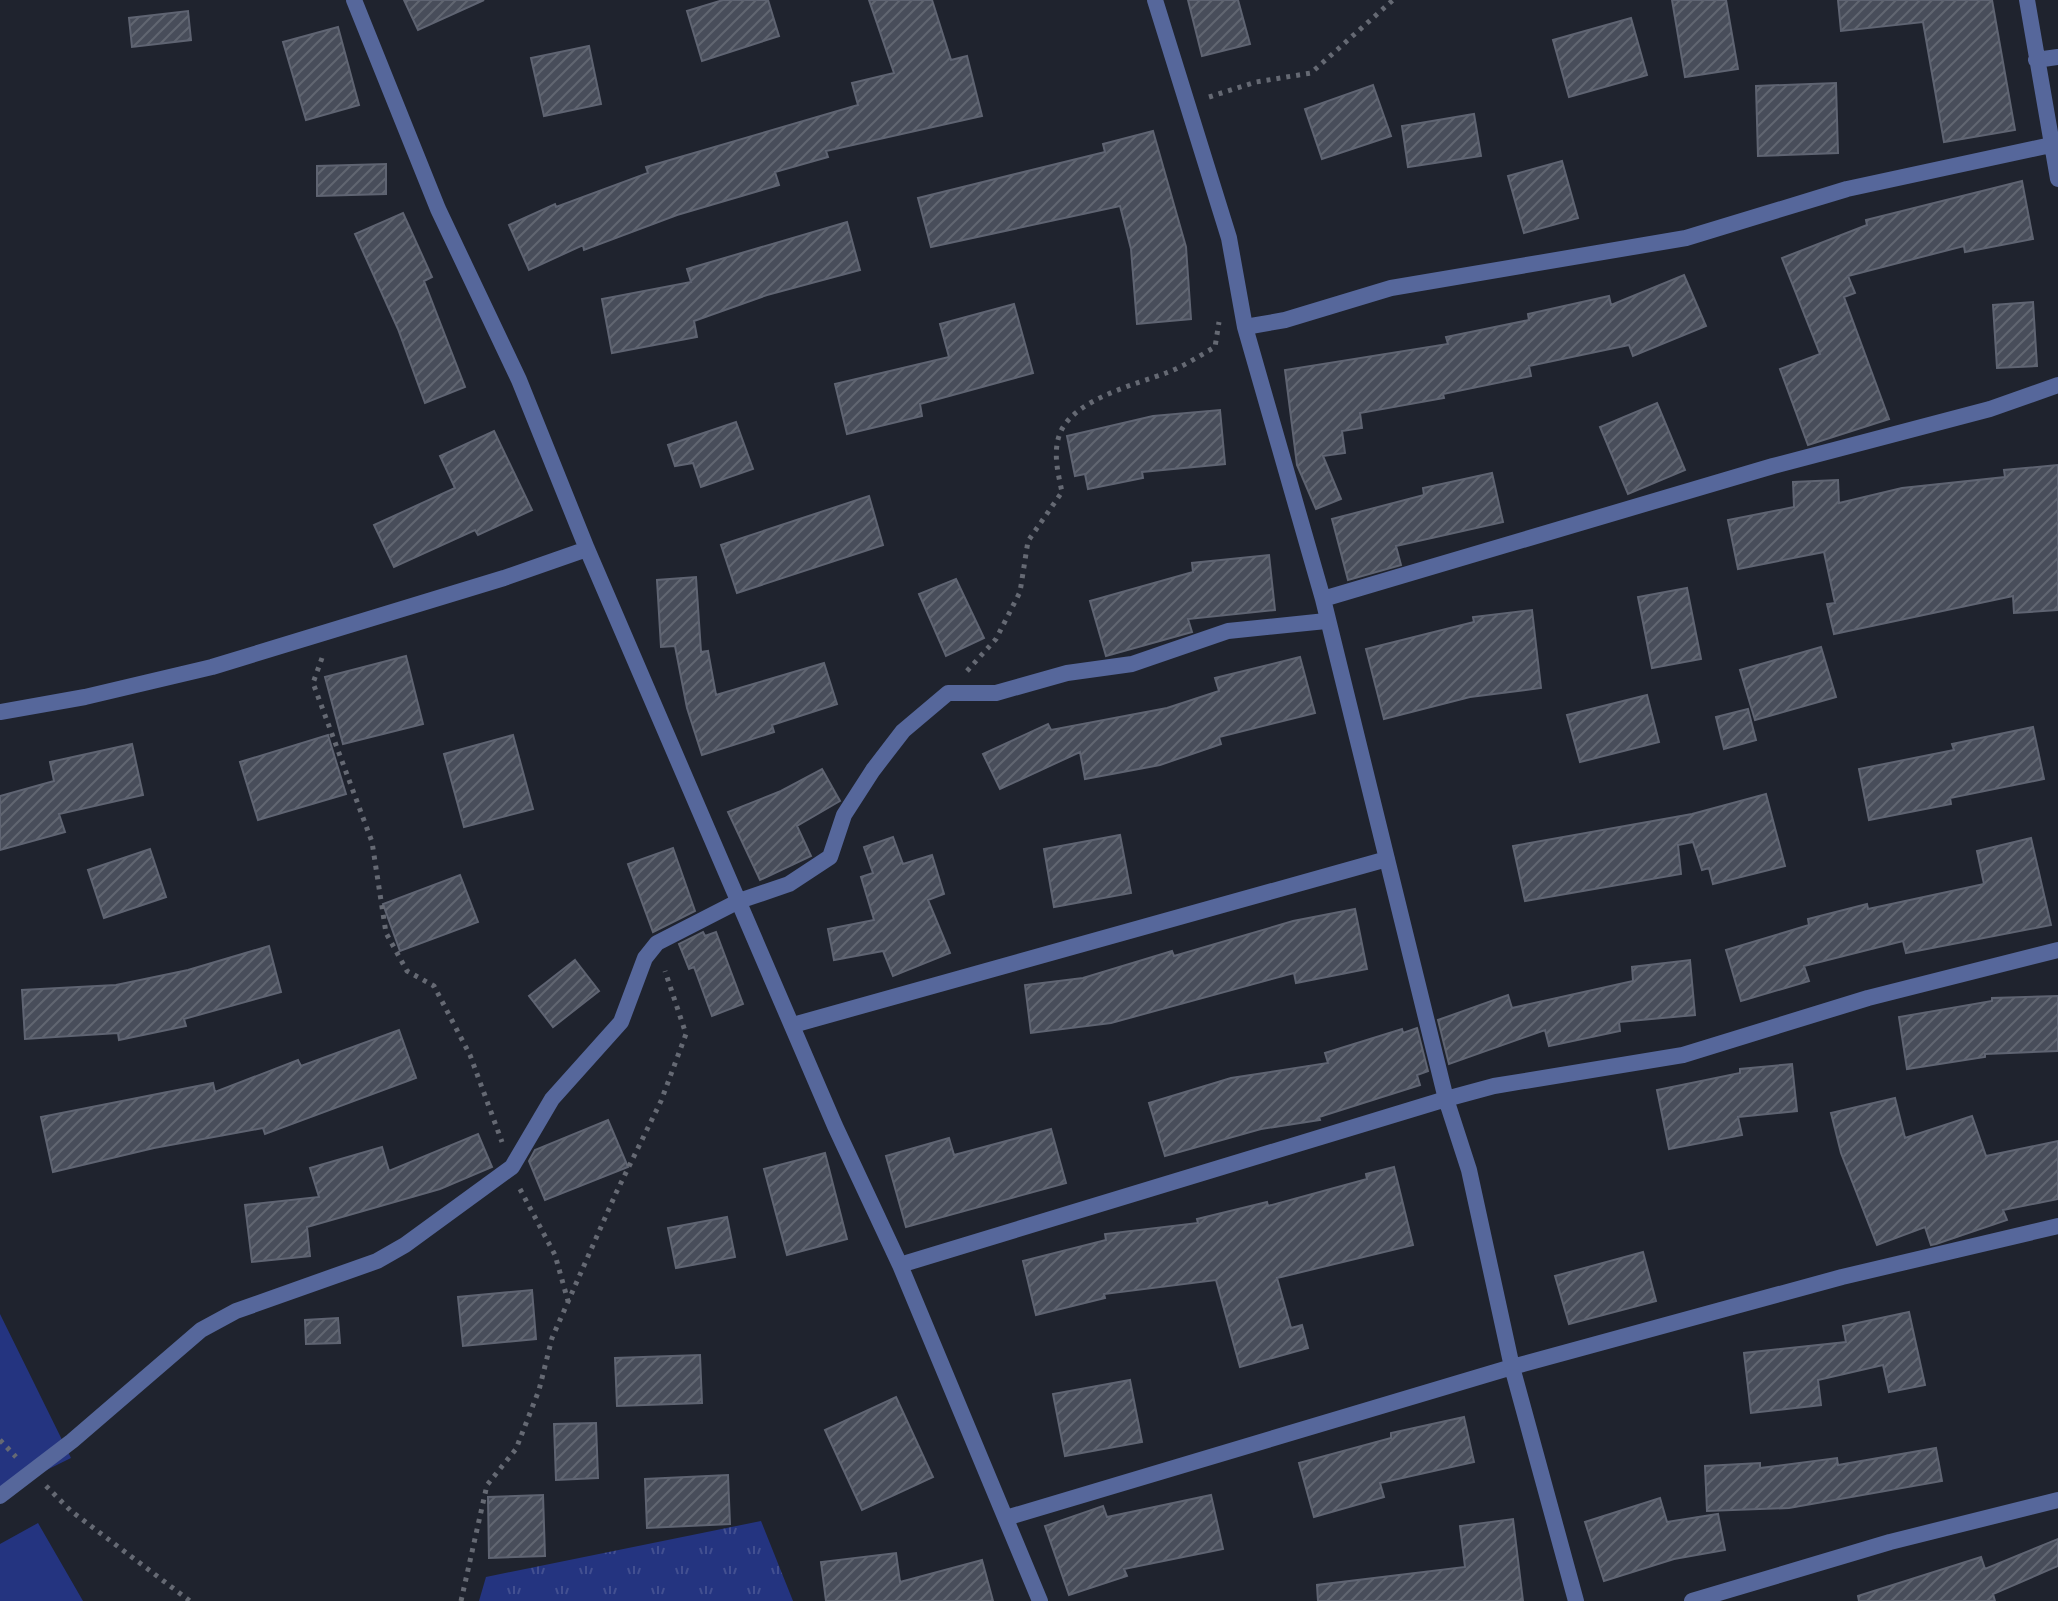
<svg xmlns="http://www.w3.org/2000/svg" width="2058" height="1601" viewBox="0 0 2058 1601" font-family="'DM Sans',sans-serif">
<style>
.grass{fill:url(#grass-tufts)}
.pitch{fill:#243480}
.building{fill:url(#building-hatch);stroke:#5f6472;stroke-width:2}
.lines{fill:none;stroke-linecap:round;stroke-linejoin:round}
.path{stroke:#656973;stroke-width:5;stroke-dasharray:4 6;stroke-linecap:butt}
.street{stroke:#56679b;stroke-width:16}
</style>
<defs>
<pattern id="grass-tufts" width="24" height="20" patternUnits="userSpaceOnUse" patternTransform="scale(2)"><rect width="24" height="20" fill="#243480"/><path d="M3 7l-1-3M5 7V3M7 7l1-3M15 17l-1-3M17 17v-4M19 17l1-3" fill="none" stroke="#435091"/></pattern>
<pattern id="building-hatch" width="6" height="6" patternUnits="userSpaceOnUse" patternTransform="scale(2)"><rect width="6" height="6" fill="#484d5a"/><path d="M-1 1l2-2M0 6l6-6M5 7l2-2" fill="none" stroke="#616671"/></pattern>
</defs>
<rect width="100%" height="100%" fill="#1f232e"/>
<path class="grass" d="M761,1521l32,80h-314l7,-24z"/>
<path class="pitch" d="M0,1314l71,144 -71,35z
M38,1523l45,78h-83v-57z"/>
<path class="building" d="M404,0h80l-66,30z
M723,0h45l11,36 -77,25 -15,-50z
M869,0h63l19,60 16,-4 15,60 -156,35 2,6 -53,15 4,13 -102,30 -93,35 -1,-5 -54,25 -20,-45 46,-21 1,3 92,-34 -2,-6 212,-62 -6,-22 42,-10z
M1188,0h50l12,44 -48,12z
M1672,0h54l12,69 -53,8z
M1838,0h154l23,130 -71,12 -21,-120 -82,9z
M188,11l3,29 -59,7 -3,-29z
M1631,18l16,57 -78,22 -16,-57z
M338,27l21,78 -53,15 -23,-78z
M589,46l12,58 -57,12 -13,-58z
M1836,83l2,70 -80,3 -2,-70z
M1373,85l18,51 -69,23 -17,-50z
M1474,114l7,42 -73,11 -6,-41z
M1153,131l33,116 5,72 -54,5 -6,-75 -11,-43 -189,41 -13,-49 187,-46 -2,-8z
M1562,161l16,57 -54,15 -16,-57z
M386,164v30l-69,2v-30z
M2022,181l11,58 -68,13 -1,-6 -116,30 7,17 -11,4 45,122 -81,26 -28,-76 40,-15 -38,-96 85,-33 -1,-5z
M403,213l29,64 -8,4 41,106 -40,16 -27,-74 -43,-95z
M847,222l13,48 -93,25 -73,26 3,16 -85,16 -10,-54 89,-17 -4,-13z
M1684,275l22,51 -73,30 -4,-11 -100,21 2,10 -88,18 1,4 -84,15 2,15 -20,3 3,22 -22,3 18,43 -25,10 -19,-44 -12,-95 163,-26 -2,-7 83,-17 -1,-6 81,-18 2,9z
M2033,302l4,64 -40,2 -4,-63z
M1014,304l19,69 -113,31 2,12 -75,18 -12,-50 114,-27 -9,-33z
M1657,403l28,67 -57,24 -28,-67z
M1220,410l5,54 -83,8 1,6 -55,11 -3,-15 -10,2 -8,-40 86,-20z
M736,422l17,47 -52,18 -8,-24 -18,3 -7,-21z
M494,431l38,79 -54,25 -3,-5 -81,37 -20,-42 81,-37 -15,-32z
M2058,465v145l-44,3 -1,-17 -179,38 -7,-30 8,-1 -11,-51 -86,17 -10,-49 66,-13 -1,-25 45,-2 1,23 63,-15 103,-11 -1,-7z
M1492,473l11,49 -107,24 5,19 -53,15 -16,-61 92,-24 -1,-7z
M869,496l14,49 -146,48 -16,-48z
M1269,555l6,55 -87,9 4,13 -86,24 -16,-55 103,-29 -1,-9z
M696,577l5,75 7,-1 8,44 108,-32 13,41 -65,21 2,7 -72,23 -15,-47 -12,-62 -14,1 -4,-67z
M956,579l28,59 -38,18 -27,-62z
M1687,588l14,71 -49,9 -14,-71z
M1532,610l9,78 -71,9 -86,22 -18,-70 108,-27 -1,-5z
M1821,647l15,50 -81,23 -15,-50z
M406,656l17,68 -80,20 -18,-67z
M1300,657l15,56 -96,24 2,7 -61,21 -75,14 -5,-27 -80,37 -17,-35 65,-30 3,6 116,-22 52,-17 -4,-13z
M1647,695l12,47 -79,20 -13,-47z
M1748,709l8,31 -32,9 -8,-32z
M2033,727l11,52 -94,19 1,6 -82,16 -10,-51 95,-19 -2,-6z
M328,735l18,59 -88,26 -18,-58z
M513,735l20,74 -69,18 -20,-73z
M132,744l11,51 -84,19 6,18 -65,18v-54l54,-15 -4,-19z
M822,769l18,32 -43,25 14,30 -51,24 -32,-68 53,-21z
M1766,794l19,72 -72,18 -4,-16 -7,2 -9,-28 -15,3 3,29 -156,27 -12,-55 179,-32z
M1120,835l11,58 -77,14 -10,-58z
M893,837l10,27 29,-9 12,39 -16,6 22,53 -57,23 -10,-25 -49,9 -6,-31 46,-9 -13,-43 12,-4 -9,-26z
M2031,838l20,87 -145,28 -3,-12 -99,25 5,15 -68,20 -15,-51 83,-25 -1,-6 59,-15 1,5 116,-25 -7,-33z
M673,848l22,63 -42,21 -25,-68z
M150,849l16,48 -62,21 -16,-48z
M460,875l18,47 -78,29 -17,-47z
M1355,909l12,60 -71,14 -2,-10 -183,50 -80,10 -6,-48 58,-7 89,-27 2,5 119,-35z
M703,932l2,4 11,-4 27,72 -31,12 -18,-49 -5,2 -10,-25z
M269,946l12,46 -97,27 2,7 -67,14 -1,-7 -93,6 -3,-49 94,-5 72,-15z
M575,960l24,31 -46,36 -24,-31z
M1690,960l5,55 -76,7 1,9 -71,15 -4,-16 -96,34 -11,-44 70,-25 4,13 121,-27 -1,-14z
M2058,996v55l-73,3v3l-78,12 -8,-52 93,-16v-3z
M1417,1028l11,43 -11,4 3,10 -101,32 1,3 -59,9 -96,27 -16,-53 82,-25 97,-15 -3,-10 77,-24 1,4z
M399,1030l17,48 -151,56 -2,-6 -109,20 -101,24 -12,-55 172,-34 2,9 83,-32 3,6z
M1792,1064l5,47 -59,6 4,18 -73,14 -12,-59 83,-17v-4z
M1895,1098l10,40 67,-22 14,40 72,-15v58l-55,11 4,10 -71,24 -5,1 -6,-18 -48,18 -36,-92 -10,-40z
M608,1120l20,47 -83,33 -16,-39 6,-11z
M1051,1129l15,54 -160,44 -20,-71 63,-18 5,17z
M478,1134l14,33 -52,22 -133,38 3,29 -58,6 -7,-57 74,-8 -9,-29 72,-21 7,24z
M825,1153l22,86 -60,16 -23,-86z
M1394,1167l19,78 -136,33 14,50 11,-3 6,23 -68,19 -24,-87 -112,14 1,4 -69,17 -13,-54 83,-21 -1,-6 93,-11 -1,-4 70,-17 1,4 99,-27 -1,-5z
M727,1217l8,40 -59,11 -8,-40z
M1643,1252l13,49 -87,23 -14,-48z
M532,1290l4,49 -73,7 -5,-49z
M1909,1312l16,73 -36,7 -6,-27 -65,15 3,25 -70,8 -7,-60 102,-11 -3,-16z
M338,1318l2,25 -34,1 -1,-24z
M700,1355l2,48 -85,3 -2,-48z
M1130,1380l12,62 -77,14 -12,-62z
M896,1397l37,80 -71,33 -37,-80z
M1464,1417l10,45 -94,21 4,14 -70,20 -15,-54 92,-25v-5z
M596,1423l2,55 -42,2 -2,-56z
M1936,1448l6,33 -153,27 -82,3 -2,-45 55,-3v5l77,-10 1,7z
M728,1475l2,49 -83,4 -2,-49z
M543,1495l2,61 -56,2 -1,-61z
M1211,1495l12,54 -99,20 3,7 -58,19 -24,-69 58,-20 4,11z
M1660,1498l7,24 51,-8 7,36 -51,9 -70,22 -19,-59z
M1513,1519l10,82h-205l-1,-16 148,-18 -5,-41z
M2058,1539v27l-65,28 2,7h-136l-1,-5 123,-39 4,12z
M896,1553l4,29 82,-22 11,41h-167l-5,-39z"/>
<g class="lines">
<path class="path" d="M1209,97l47,-15 55,-9 82,-73
M322,658l-9,25 59,159 14,91 21,38 27,15 36,69 32,87
M967,671l29,-32 24,-47 8,-51 34,-49c-4,-19 -10,-42 -1,-61 15,-32 75,-47 105,-58 17,-6 33,-17 49,-26l4,-25
M520,1189l35,66 13,46
M0,1440l16,17
M46,1486l25,25 119,90
M461,1601l26,-116 29,-36 23,-59 13,-52 64,-145 45,-92 25,-67 -21,-63"/>
<path class="street" d="M354,0l84,209 81,171 68,169 248,577 65,139 140,336
M1155,0l74,238 16,89 78,272 123,500 23,71 43,197 64,234
M2027,0l31,179
M2036,60l22,-3
M1245,327l40,-7 106,-32 295,-50 161,-49 204,-44
M1323,599l450,-133 217,-57 68,-24
M0,712l85,-15 127,-30 292,-89 83,-29
M793,1025l594,-166
M900,1265l546,-166 48,-13 189,-31 185,-57 190,-48
M0,1496l72,-55 129,-111 35,-19 141,-50 28,-16 107,-78 40,-68 69,-77 24,-64 12,-15 82,-42 50,-17 41,-27 14,-42 29,-45 30,-39 45,-38h48l71,-20 65,-9 96,-33 98,-10
M1006,1518l506,-151 330,-90 216,-51
M1692,1601l198,-59 168,-42"/>
</g>
</svg>
